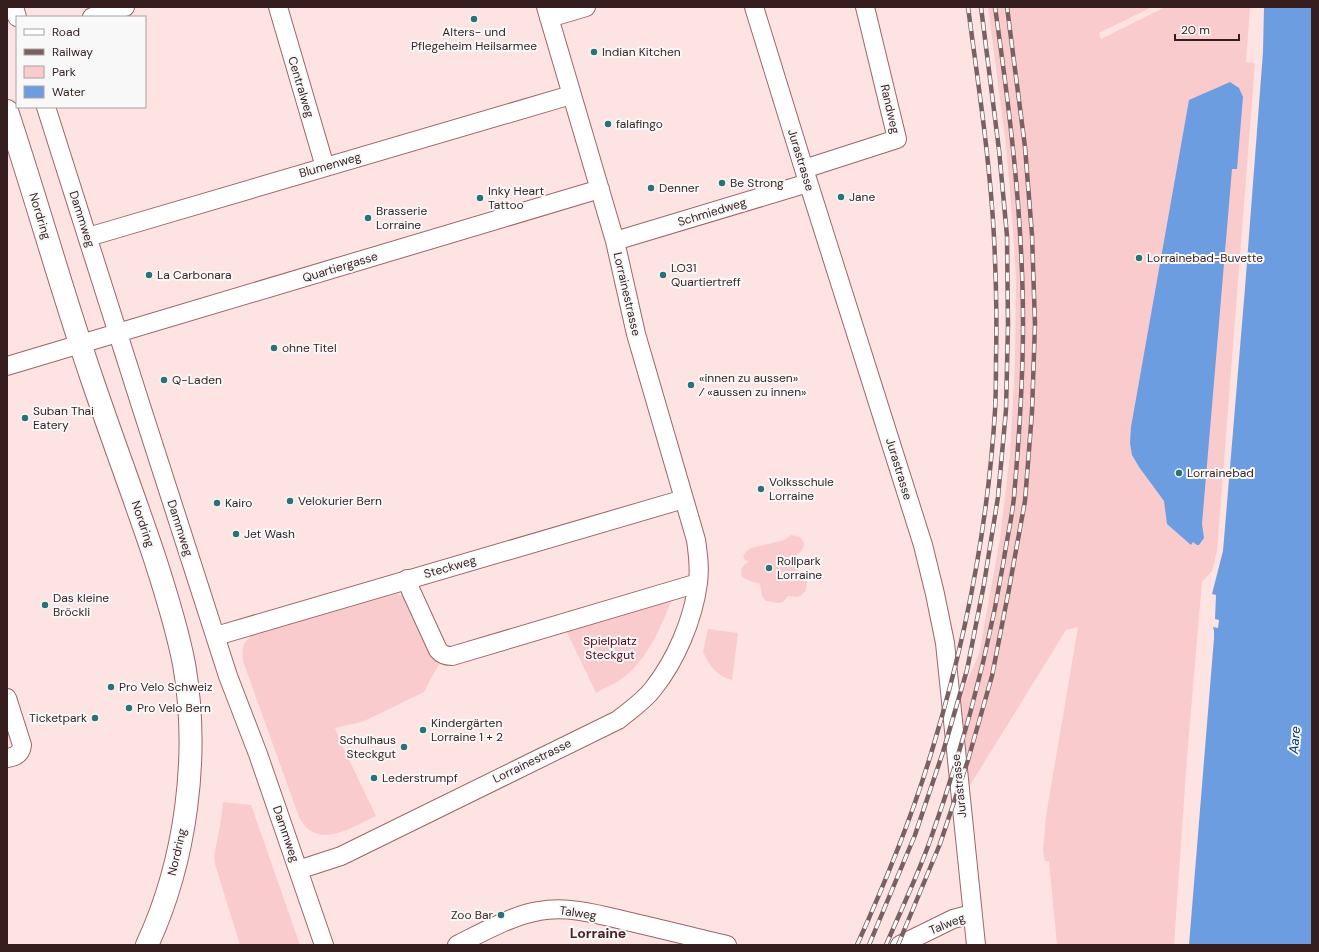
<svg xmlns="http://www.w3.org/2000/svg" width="1319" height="952" viewBox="0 0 1319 952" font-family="'DM Sans',sans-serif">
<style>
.green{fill:#facbcc}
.water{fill:#6d9de1}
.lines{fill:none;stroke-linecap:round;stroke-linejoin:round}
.minor-casing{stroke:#9e6466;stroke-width:20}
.secondary-casing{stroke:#9e6466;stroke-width:24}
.minor{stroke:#fff;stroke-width:18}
.secondary{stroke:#fff;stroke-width:22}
.rail-casing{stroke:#7a6161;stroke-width:4.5}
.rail{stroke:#f8f8f8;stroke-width:3;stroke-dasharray:9;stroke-linecap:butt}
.poi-dot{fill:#297375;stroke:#f8f8f8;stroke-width:1.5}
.labels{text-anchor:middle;stroke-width:4;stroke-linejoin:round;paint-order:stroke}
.poi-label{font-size:12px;fill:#361e1f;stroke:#f8f8f8;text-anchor:start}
.street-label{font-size:12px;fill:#361e1f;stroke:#f8f8f8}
.park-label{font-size:12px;fill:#540013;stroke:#f8f8f8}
.water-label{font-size:13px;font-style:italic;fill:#053571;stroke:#f8f8f8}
.quarter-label{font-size:14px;font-weight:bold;fill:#4f1e22;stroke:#f8f8f8}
</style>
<rect width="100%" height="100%" fill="#fee3e3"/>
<path class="green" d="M988,7h164l-53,26 2,6 64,-32h85l-4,55 9,1 -38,488 -5,20 -10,11 -15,175 -13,188h-117l-8,-84h-4l-2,-9 3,-36 32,-189 -12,3 -102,165 -9,-86 24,-55 21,-115 10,-85 5,-91 1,-84 -3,-51 -7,-83z
M791,535l9,2 4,6c0,7 -5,11 -11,14l6,16 7,4 1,4 -1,9 -4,5 -5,2 -9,-1 -5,6 -4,1 -13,-2 -4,-5 -2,-12 -10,-3 -8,-4c-2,-8 0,-11 7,-16h-3l-3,-5 5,-6 3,-2 34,-8z
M396,594l7,2 4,5 32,64 -4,6 -11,21 -62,30 -27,6 6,15 35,73c-25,11 -59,36 -77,1l-56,-156c-1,-11 -1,-19 9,-25z
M673,597c-12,29 -25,64 -53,83 -7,5 -16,8 -24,13l-31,-65z
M708,629l30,4 -6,47c-16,-4 -22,-14 -29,-28z
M223,802l28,3 49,140h-60l-25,-81 -1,-8 7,-35z"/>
<path class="water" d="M1264,7h48v938h-123l25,-307v-7l-1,-4 5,1 1,-8 -4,-1 1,-24 -4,-1 11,-43 22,-263 18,-236z
M1230,82l9,6 4,9 -6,72h-5l-30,355 2,14 -5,7h-2l-4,-3 -2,3 -24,-21 -3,-23 -25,-34 -7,-12 -2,-12 1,-16 58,-327z"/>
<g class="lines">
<defs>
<path id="minor" d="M14,7l3,10
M278,7l47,160
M754,7l50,162 119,376 12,49 10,49 31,302
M92,17l33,-10
M549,18l37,-11
M46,107l95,299 87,270 30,78 66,191
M804,169l93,-30 -32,-132
M88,237l483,-142
M615,241l193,-58
M7,366l593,-177
M407,579l4,12 27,59c4,5 8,6 14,6l246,-73
M216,636l468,-137
M7,698l15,47c-1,9 -7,12 -15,13
M298,870l43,-14 277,-136c12,-10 25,-18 35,-31 23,-29 40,-69 45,-106 2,-15 0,-29 -2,-43l-60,-206 -21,-93 -69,-234
M457,945c24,-12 56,-30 82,-34 31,-6 65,5 96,12 31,7 61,15 92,22
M900,945l53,-26 19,-5"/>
<path id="secondary" d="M7,111c30,90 55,181 86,271 20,59 42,117 62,177 11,34 22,69 29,105 16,92 2,197 -37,281"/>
</defs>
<use href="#minor" class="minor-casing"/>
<use href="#secondary" class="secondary-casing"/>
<use href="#minor" class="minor"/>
<use href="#secondary" class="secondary"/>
<defs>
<path id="rail" d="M857,945c29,-64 56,-130 76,-198 33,-109 55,-223 62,-336 1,-18 1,-36 1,-53 1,-40 0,-81 -2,-121 -4,-77 -16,-154 -26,-230
M869,945l46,-110 28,-83 24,-82 17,-86 14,-87 8,-87 2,-86 -1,-88 -8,-86 -18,-143
M886,945c15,-35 32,-70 45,-107 32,-90 57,-184 73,-279 3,-21 8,-41 10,-62 5,-57 9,-116 9,-173 0,-106 -13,-212 -28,-317
M898,945l42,-101 28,-84 24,-84 17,-87 16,-88 7,-89 3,-88 -3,-89 -7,-88 -18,-140"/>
</defs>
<use href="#rail" class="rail-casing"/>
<use href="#rail" class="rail"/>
</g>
<g class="poi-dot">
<circle cx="474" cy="19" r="4"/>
<circle cx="594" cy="52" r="4"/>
<circle cx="608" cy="124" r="4"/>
<circle cx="722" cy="183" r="4"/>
<circle cx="651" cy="188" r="4"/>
<circle cx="841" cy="197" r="4"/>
<circle cx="480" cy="198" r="4"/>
<circle cx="368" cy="218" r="4"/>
<circle cx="1139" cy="258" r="4"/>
<circle cx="149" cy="275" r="4"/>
<circle cx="663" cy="275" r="4"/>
<circle cx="274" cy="348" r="4"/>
<circle cx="164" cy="380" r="4"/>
<circle cx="691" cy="385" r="4"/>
<circle cx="25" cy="418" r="4"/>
<circle cx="1179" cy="473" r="4"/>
<circle cx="761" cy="489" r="4"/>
<circle cx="290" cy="501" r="4"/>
<circle cx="217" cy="503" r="4"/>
<circle cx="236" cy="534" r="4"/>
<circle cx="769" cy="568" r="4"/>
<circle cx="45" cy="605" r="4"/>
<circle cx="111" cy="687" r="4"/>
<circle cx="129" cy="708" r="4"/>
<circle cx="95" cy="718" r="4"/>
<circle cx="423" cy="730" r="4"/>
<circle cx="404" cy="747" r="4"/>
<circle cx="374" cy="778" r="4"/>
<circle cx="501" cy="915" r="4"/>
</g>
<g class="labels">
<g class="poi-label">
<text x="474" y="36" text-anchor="middle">Alters- und<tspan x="474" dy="14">Pflegeheim Heilsarmee</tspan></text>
<text x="602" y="56">Indian Kitchen</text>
<text x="616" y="128">falafingo</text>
<text x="730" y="187">Be Strong</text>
<text x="659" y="192">Denner</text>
<text x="488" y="195">Inky Heart<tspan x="488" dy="14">Tattoo</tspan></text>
<text x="849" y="201">Jane</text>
<text x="376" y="215">Brasserie<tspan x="376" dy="14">Lorraine</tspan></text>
<text x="1147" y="262">Lorrainebad-Buvette</text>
<text x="671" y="272">LO31<tspan x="671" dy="14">Quartiertreff</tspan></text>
<text x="157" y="279">La Carbonara</text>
<text x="282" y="352">ohne Titel</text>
<text x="699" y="382">«innen zu aussen»<tspan x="699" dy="14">⁄ «aussen zu innen»</tspan></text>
<text x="172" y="384">Q-Laden</text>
<text x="33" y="415">Suban Thai<tspan x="33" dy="14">Eatery</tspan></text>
<text x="1187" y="477">Lorrainebad</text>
<text x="769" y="486">Volksschule<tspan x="769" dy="14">Lorraine</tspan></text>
<text x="298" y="505">Velokurier Bern</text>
<text x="225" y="507">Kairo</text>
<text x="244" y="538">Jet Wash</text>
<text x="777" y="565">Rollpark<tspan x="777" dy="14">Lorraine</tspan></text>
<text x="53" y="602">Das kleine<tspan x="53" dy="14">Bröckli</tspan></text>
<text x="119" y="691">Pro Velo Schweiz</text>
<text x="137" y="712">Pro Velo Bern</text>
<text x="87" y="722" text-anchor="end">Ticketpark</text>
<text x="431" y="727">Kindergärten<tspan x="431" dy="14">Lorraine 1 + 2</tspan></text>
<text x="396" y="744" text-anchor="end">Schulhaus<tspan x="396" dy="14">Steckgut</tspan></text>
<text x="382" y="782">Lederstrumpf</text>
<text x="493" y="919" text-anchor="end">Zoo Bar</text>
</g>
<g class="street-label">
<text transform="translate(301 87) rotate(73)" y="4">Centralweg</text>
<text transform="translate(890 109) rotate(77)" y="4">Randweg</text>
<text transform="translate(801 160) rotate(73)" y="4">Jurastrasse</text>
<text transform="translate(330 165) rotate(-16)" y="4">Blumenweg</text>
<text transform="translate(712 212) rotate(-17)" y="4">Schmiedweg</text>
<text transform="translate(40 216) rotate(73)" y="4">Nordring</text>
<text transform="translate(82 219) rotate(72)" y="4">Dammweg</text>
<text transform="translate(340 267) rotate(-17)" y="4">Quartiergasse</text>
<text transform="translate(627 294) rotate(77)" y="4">Lorrainestrasse</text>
<text transform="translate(899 469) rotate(73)" y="4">Jurastrasse</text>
<text transform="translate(143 524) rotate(71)" y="4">Nordring</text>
<text transform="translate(180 528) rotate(72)" y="4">Dammweg</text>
<text transform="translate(450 567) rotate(-16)" y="4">Steckweg</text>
<text transform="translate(532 761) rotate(-26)" y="4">Lorrainestrasse</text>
<text transform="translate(959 786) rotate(-96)" y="4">Jurastrasse</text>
<text transform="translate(286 834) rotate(71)" y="4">Dammweg</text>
<text transform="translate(177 852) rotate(-77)" y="4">Nordring</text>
<text transform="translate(578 913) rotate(8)" y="4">Talweg</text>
<text transform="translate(947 924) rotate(-22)" y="4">Talweg</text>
</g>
<g class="park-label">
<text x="610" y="645">Spielplatz<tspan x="610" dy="14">Steckgut</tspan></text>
</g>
<g class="water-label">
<text transform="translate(1294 740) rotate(-85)" y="5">Aare</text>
</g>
<g class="quarter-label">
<text x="598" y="938">Lorraine</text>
</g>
</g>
<rect width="1319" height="952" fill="none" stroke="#361e1f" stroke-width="16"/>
<rect x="16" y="16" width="130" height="92" fill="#f8f8f8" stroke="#aaa1a1"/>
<rect x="24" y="29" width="20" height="6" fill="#ffffff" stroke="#aaa1a1"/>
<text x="52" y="36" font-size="12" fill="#361e1f">Road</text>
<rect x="24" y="49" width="20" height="6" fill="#7a6161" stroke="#aaa1a1"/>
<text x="52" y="56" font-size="12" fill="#361e1f">Railway</text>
<rect x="24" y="66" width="20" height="12" fill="#facbcc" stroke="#aaa1a1"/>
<text x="52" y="76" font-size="12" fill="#361e1f">Park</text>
<rect x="24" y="86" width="20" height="12" fill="#6d9de1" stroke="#aaa1a1"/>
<text x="52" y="96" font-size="12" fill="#361e1f">Water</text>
<path d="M1175 34v6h64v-6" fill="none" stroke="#361e1f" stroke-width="2"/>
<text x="1181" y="34" font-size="12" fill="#361e1f" stroke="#f8f8f8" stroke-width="3" paint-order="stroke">20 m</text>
</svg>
